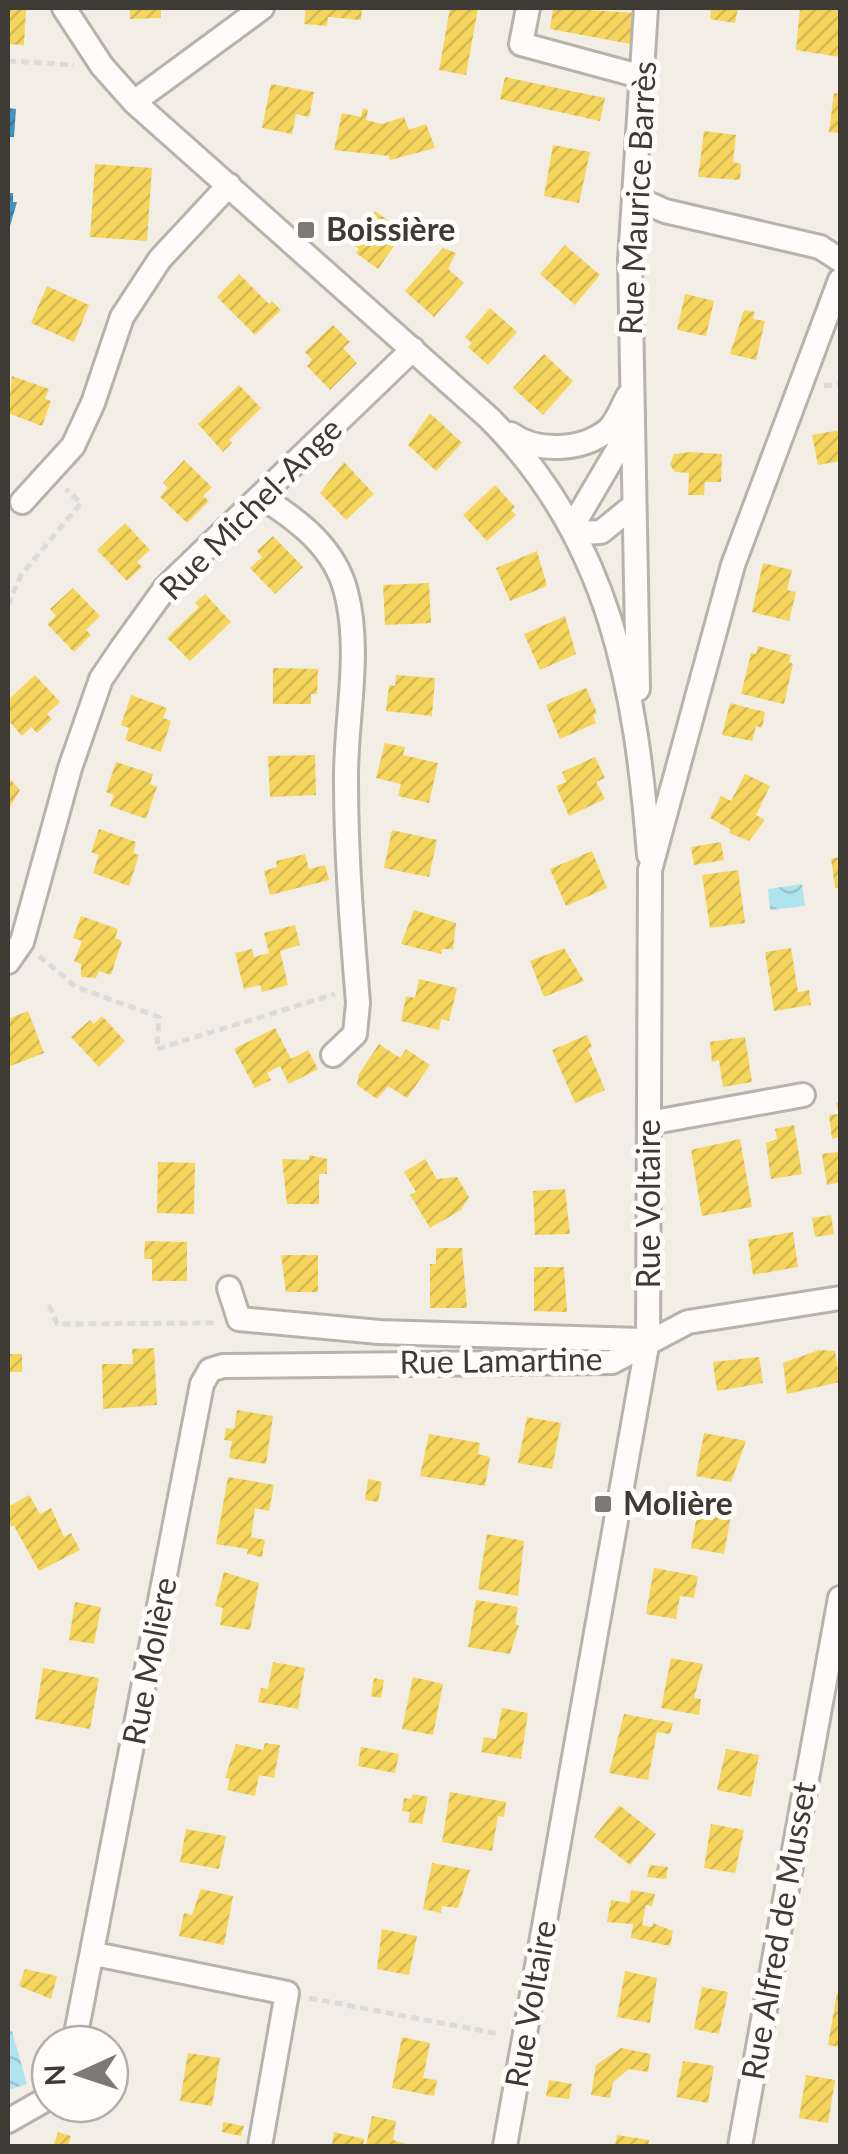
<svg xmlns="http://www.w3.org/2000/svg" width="848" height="2154" viewBox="0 0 848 2154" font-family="Lato,sans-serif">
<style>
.water{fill:url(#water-waves)}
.homes{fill:url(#homes-hatch)}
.schools{fill:url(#schools-hatch)}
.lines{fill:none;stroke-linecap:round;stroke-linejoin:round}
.street-casing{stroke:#b7b3ac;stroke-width:28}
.path{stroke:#dddbd8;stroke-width:5;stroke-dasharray:8 5;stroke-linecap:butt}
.street{stroke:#fdfcfb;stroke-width:22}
.poi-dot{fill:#7d7a73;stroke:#fffdfa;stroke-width:4}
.labels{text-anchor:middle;stroke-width:10;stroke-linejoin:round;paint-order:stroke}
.street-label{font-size:32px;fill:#3e3b35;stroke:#fffdfa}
.poi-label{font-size:32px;font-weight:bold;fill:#3e3b35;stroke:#fffdfa;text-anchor:start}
</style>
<defs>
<pattern id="water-waves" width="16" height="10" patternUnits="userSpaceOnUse" patternTransform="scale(2.5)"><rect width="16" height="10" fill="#afe4ef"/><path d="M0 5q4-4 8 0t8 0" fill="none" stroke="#98c4ce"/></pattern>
<pattern id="homes-hatch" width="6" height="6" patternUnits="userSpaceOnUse" patternTransform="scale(2.5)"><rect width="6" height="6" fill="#f6d55c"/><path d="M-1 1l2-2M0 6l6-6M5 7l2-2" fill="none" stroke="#d4b851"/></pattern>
<pattern id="schools-hatch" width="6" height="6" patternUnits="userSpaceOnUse" patternTransform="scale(2.5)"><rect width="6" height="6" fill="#4393c3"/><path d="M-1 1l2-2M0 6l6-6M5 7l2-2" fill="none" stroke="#39799f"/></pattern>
</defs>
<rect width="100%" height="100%" fill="#f2eee5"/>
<path class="water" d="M802,884l3,22 -35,4 -2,-21z
M12,2031l15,53 -19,6v-58z"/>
<path class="homes" d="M8,8l18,1 -2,36 -16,-1z
M130,8h31v10l-31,1z
M306,8h56l-1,12 -33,-3 -1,9 -23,-2z
M450,8h28l-12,67 -27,-5z
M553,8l85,5 -2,32 -86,-16z
M711,8h27l-3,15 -25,-4z
M800,8h40v49l-44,-7z
M505,77l100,21 -5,23 -100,-22z
M271,84l43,8 -5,25 -13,-3 -4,20 -30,-6z
M834,93l6,1v39l-11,-1z
M363,108l5,2 -2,10 16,4 22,-7 5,13 17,-6 9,24 -45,12 -1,-4 -55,-6 8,-37 19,4z
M704,131l32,4 -3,27 8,2 -1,16 -42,-3z
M553,145l37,7 -11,51 -35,-7z
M95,164l57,4 -5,73 -57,-4z
M375,211l29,21 -26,37 -22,-16 3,-4 -8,-5z
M565,245l35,30 -25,30 -35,-31z
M443,248l13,5 -8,16 16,14 -30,34 -29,-26z
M239,274l30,30 3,-3 9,9 -26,25 -38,-38z
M47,286l42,19 -15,37 -43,-19z
M685,294l29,7 -8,35 -29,-6z
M490,308l27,24 -29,33 -20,-18 4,-4 -7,-6z
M744,310l11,2 -2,7 12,2 -9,39 -26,-6z
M333,325l17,17 -7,6 14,15 -27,27 -23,-24 5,-6 -7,-8z
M544,354l29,27 -30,34 -30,-27z
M12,376l37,13 -4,10 6,2 -9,25 -34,-13z
M239,385l22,23 -32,32 3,3 -9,9 -25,-28z
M430,413l32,30 -26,28 -28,-26z
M840,430v31l-22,4 -6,-30z
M690,452l32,2 -1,28h-16l-1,13h-16l1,-22 -14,-1 -5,-7 4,-11z
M184,460l28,27 -9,9 6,5 -22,22 -27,-26 8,-9 -5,-5z
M344,462l30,32 -28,26 -26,-27z
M495,485l20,22 -4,3 5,5 -29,26 -24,-26z
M125,523l25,27 -13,12 5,5 -15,14 -30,-31z
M273,536l30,31 -28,27 -25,-26 12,-11 -5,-6z
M537,551l10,35 -37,15 -14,-33z
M763,563l29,7 -5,20 9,2 -7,29 -37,-9z
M429,583l2,40 -46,2 -2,-40z
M73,588l27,28 -14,14 5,5 -17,17 -27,-28 9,-8 -6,-7z
M205,594l26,28 -41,39 -23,-23 32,-31 -4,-4z
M565,616l11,38 -36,16 -16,-36z
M758,646l33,9 -2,7 4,2 -9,40 -43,-10 10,-41 5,1z
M273,668l45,1 -1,25h-6v10h-38z
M35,675l25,27 -13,12 5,5 -15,14 -6,-6 -9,9 -14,-16v-20z
M396,675l39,3 -3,38 -46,-5 3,-26 6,1z
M586,688l11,25 -4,2 3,8 -36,16 -14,-34z
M131,695l36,13 -4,10 8,3 -10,31 -36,-12 4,-12 -8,-3z
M730,703l35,9 -3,16 -6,-2 -4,15 -30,-6z
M385,743l20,4 -2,8 35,8 -9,40 -31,-7 3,-12 -25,-6z
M315,755l1,40 -46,2 -2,-41z
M595,757l10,21 -9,4 9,17 -36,17 -13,-30 10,-4 -4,-10z
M116,762l37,12 -3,10 7,3 -11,32 -36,-13 4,-11 -8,-3z
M745,774l25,12 -14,29 9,5 -16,21 -20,-8 2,-3 -21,-12 11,-22 10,5z
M8,777l12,13 -12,20z
M99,829l37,13 -3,11 6,2 -10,31 -36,-13 6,-18 -8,-3z
M392,830l45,10 -8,37 -45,-9z
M721,842l3,18 -30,5 -3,-18z
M592,851l15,37 -41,18 -16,-37z
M305,854l4,15 16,-4 4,15 -59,15 -6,-24 13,-4 -1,-6z
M840,857v30l-5,1 -4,-29z
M738,870l7,53 -35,5 -8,-53z
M414,910l42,13 -3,26h-11l-1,5 -40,-10z
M81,916l37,13 -3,9 7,3 -11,34 -12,-4 -3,7 -15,-1v-13l-7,-3 8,-20 -9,-3z
M295,925l5,20 -20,6 8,34 -26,7 -2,-7 -16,4 -9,-36 17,-4 2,8 15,-4 -5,-20z
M564,948l20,33 -40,16 -14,-36z
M791,948l7,44 11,-2 2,15 -37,6 -9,-59z
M419,979l38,9 -8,33 -8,-2 -2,11 -38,-9 5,-25 9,2z
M28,1011l16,42 -36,14v-48z
M102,1016l23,25 -26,26 -28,-30 19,-17 4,4z
M275,1028l16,31 17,-9 10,19 -29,15 -9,-18 -13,7 4,7 -16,8 -21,-39z
M587,1035l5,12 -4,2 17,41 -30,13 -23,-53z
M745,1037l7,45 -29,5 -4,-27 -7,2 -2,-20z
M379,1044l21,14 6,-9 24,16 -23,33 -19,-12 -11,13 -20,-14 2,-11z
M840,1102v35l-8,2 -3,-24 10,-1 -3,-11z
M794,1125l8,49 -31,5 -5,-36 11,-4 -2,-10z
M740,1139l12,68 -50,9 -11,-66z
M840,1152v30l-13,3 -5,-31z
M309,1155l18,4v15h-8v30h-32l-5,-45 27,1z
M425,1159l12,20 20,-2 12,20 -8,13 -31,18 -20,-33 6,-3 -12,-20z
M158,1162l37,1 -1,51 -37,-1z
M565,1189l5,45 -35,1 -2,-44z
M831,1215l3,19 -19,3 -3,-19z
M793,1232l5,35 -45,8 -5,-35z
M145,1241l42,1v39h-35v-22h-8z
M436,1248h26l5,60h-37v-44h6z
M281,1255h37v37h-32z
M534,1267h30l3,45 -33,-1z
M154,1348l3,57 -54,4 -1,-45h31l-1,-15z
M819,1350l16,1 5,31 -53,12 -4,-31z
M8,1354h14v18h-14z
M759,1357l4,26 -46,8 -4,-29z
M237,1410l36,6 -7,48 -37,-6 3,-17 -8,-1 2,-12 8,1z
M527,1417l34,6 -9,46 -34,-6z
M704,1433l42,8 -15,41 -35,-6z
M429,1434l51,9 -2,11 12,3 -5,29 -65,-10z
M228,1477l46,8 -5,26 -14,-3 -4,29 14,3 -3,17 -15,-3 1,-5 -32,-5z
M368,1479l14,3 -4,20 -13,-2z
M29,1495l11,19 11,-6 13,29 7,-4 9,17 -41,21 -25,-45h-6v-19z
M699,1504l33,6 -8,44 -33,-6z
M487,1534l37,7 -6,55 -40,-7z
M654,1568l44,8 -4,22 -14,-2 -4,23 -30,-5z
M224,1572l35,11 -9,47 -30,-5 3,-17 -8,-2z
M476,1600l42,7 -3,17 4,1 -9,29 -42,-7z
M75,1602l26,5 -7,37 -25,-4z
M671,1658l32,6 -9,34 7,1 -2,16 -38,-7z
M273,1662l32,6 -7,41 -40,-7 3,-14 7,1z
M43,1668l56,10 -9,51 -55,-10z
M413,1677l30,7 -10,51 -31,-6z
M374,1678l10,2 -3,18 -10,-2z
M502,1708l26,5 -7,46 -40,-7 3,-15 12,2z
M624,1714l49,9 -3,11 -13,-2 -9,48 -39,-7z
M265,1743l15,2 -6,33 -15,-3 -4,21 -28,-6 3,-11 -5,-1 11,-34 27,6z
M361,1747l38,7 -4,19 -37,-7z
M726,1749l33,6 -8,42 -34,-7z
M450,1792l56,10 -2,15 -6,-1 -6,35 -50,-9z
M413,1794l15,3 -6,27 -14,-2 2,-10 -8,-1 2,-13 7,1z
M619,1805l37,29 -26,31 -36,-28z
M711,1824l33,6 -9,43 -31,-5z
M186,1829l40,7 -7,33 -39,-7z
M432,1863l38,7 -12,38 -16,-2 -1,7 -18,-4z
M650,1865l18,2 -2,12 -19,-2z
M201,1889l32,7 -9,49 -45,-9 5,-23 8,2z
M631,1890l24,4 -3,12 -6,-1 -4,20 10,2 1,-4 20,8 -3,15 -39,-8 2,-14 -26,-2 4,-22 18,3z
M382,1929l35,7 -8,39 -32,-6z
M25,1969l32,7 -6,23 -32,-13z
M625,1971l32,7 -7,45 -33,-6z
M702,1987l26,5 -9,42 -25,-5z
M837,1993l3,1v53l-12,-2z
M402,2037l28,6 -7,35 14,2 -3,16 -42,-8z
M621,2048l30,6 -3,18 -19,-3 -16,13 -3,16 -19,-3 5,-30z
M188,2053l32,5 -8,48 -32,-5z
M683,2061l31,5 -6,37 -32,-6z
M806,2075l29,5 -7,43 -29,-5z
M549,2080l23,4 -3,15 -23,-3z
M372,2116l24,5 -3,19 20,6h-47z
M223,2122l21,4 -3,10 -19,-4z
M58,2132l13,4 -3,10h-15z
M334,2132l30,7 -1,7h-31z
M617,2135l32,5 -1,6 -33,-1z"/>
<path class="schools" d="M8,108l8,1 -2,28h-6z
M8,193h5v9h4l-7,24z"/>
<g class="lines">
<defs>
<path id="street" d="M64,8l38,58 32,36 355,316c122,122 147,272 160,437
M528,8l-7,36 122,33
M134,102l128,-94
M634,197l31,14 155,36 20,13
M511,434c26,19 71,17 97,-4 9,-8 14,-23 20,-34
M263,498c36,23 72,50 83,94 16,61 -1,128 0,190 0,73 6,147 12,221l-3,31 -22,21
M22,502l51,-56 20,-43 29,-86 38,-58 69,-74
M572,527l56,-95
M577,533l24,-1 32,-26
M638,689l-8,-429 16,-252
M8,962l14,-20 48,-174 31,-89 21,-31 44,-61 247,-238
M649,1123l154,-28
M229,1288l10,31 140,13 263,8
M95,1954l192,39 -27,153
M74,2044l128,-660 8,-14 13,-4 389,-4 76,-40 152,-24
M8,2121l42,-24
M505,2146l143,-806 2,-470 83,-305 107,-285
M740,2146l100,-548"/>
</defs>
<use href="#street" class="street-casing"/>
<path class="path" d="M8,61l66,4
M824,386l16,-2
M8,605l13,-30 60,-72 -15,-14
M39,956l37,31 83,30 -2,32 178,-55
M49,1305l8,19 161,-1
M309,1998l191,36"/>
<use href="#street" class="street"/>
</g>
<g class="poi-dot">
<rect x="296" y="220" width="20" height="20" rx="5"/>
<rect x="593" y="1494" width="20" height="20" rx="5"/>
</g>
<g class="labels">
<g class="street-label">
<text transform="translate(638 198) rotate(-87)" y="11">Rue Maurice Barrès</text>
<text transform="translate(251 509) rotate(-45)" y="11">Rue Michel-Ange</text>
<text transform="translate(649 1204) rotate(-90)" y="11">Rue Voltaire</text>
<text transform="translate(501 1361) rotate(-1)" y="11">Rue Lamartine</text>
<text transform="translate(150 1661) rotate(-79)" y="11">Rue Molière</text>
<text transform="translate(779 1931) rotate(-80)" y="11">Rue Alfred de Musset</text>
<text transform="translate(531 2004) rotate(-80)" y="11">Rue Voltaire</text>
</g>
<g class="poi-label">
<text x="326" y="241">Boissière</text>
<text x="623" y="1515">Molière</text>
</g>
</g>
<rect width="848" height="2154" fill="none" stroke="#3e3b35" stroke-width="20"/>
<g transform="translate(80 2074) rotate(267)"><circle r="48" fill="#fffdfa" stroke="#b2afab" stroke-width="2.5"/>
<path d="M0-8L18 38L0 25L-18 38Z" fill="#7d7a73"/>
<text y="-15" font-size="28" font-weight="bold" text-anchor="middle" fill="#3e3b35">N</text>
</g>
</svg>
